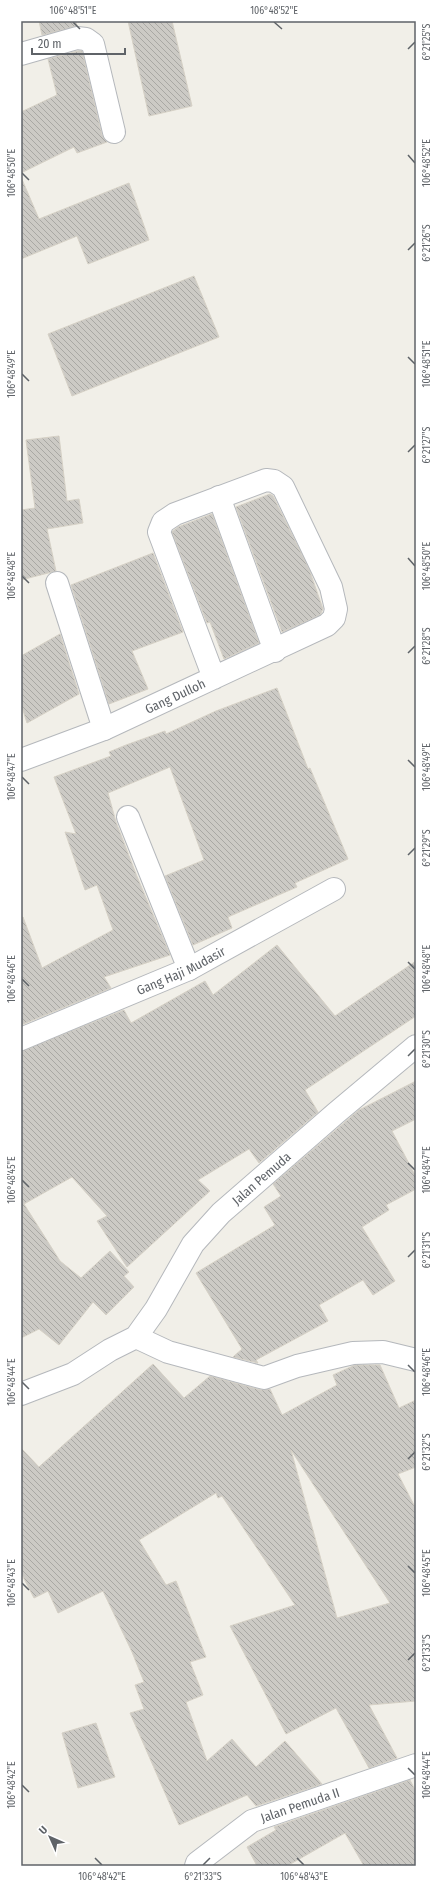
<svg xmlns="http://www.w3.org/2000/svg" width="437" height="1887" viewBox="0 0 437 1887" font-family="'Fira Sans Condensed',sans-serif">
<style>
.building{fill:url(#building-back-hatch);stroke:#d6d1c6;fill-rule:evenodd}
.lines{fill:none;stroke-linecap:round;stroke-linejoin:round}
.street-casing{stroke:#b5b8bc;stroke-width:24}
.street{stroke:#fff;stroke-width:22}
.ticks{fill:none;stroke:#5f6368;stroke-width:1.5}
.labels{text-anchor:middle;stroke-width:3.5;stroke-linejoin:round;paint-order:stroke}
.street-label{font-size:13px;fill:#5f6368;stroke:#fff}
.neatline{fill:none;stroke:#5f6368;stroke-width:1.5}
.ticks-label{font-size:10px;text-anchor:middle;fill:#5f6368}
</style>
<defs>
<pattern id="building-back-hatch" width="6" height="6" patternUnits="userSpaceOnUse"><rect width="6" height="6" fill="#cccac5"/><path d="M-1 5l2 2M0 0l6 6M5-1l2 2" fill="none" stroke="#a9a8a4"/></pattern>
</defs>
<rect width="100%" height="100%" fill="#f1efe8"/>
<path class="building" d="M39,21h37l1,5 -35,9z
M128,21h44l20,85 -43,10z
M78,51h4l20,84 5,7 -30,11 -3,-6 -53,26v-61l36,-17 -9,-36z
M21,177l18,42 90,-36 20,57 -61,24 -11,-28 -56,23z
M194,276l25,61 -147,59 -24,-62z
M59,436l8,65 12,-2 4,24 -36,6 9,42 -35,9v-70l14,-2 -9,-68z
M270,494l3,2 36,73 14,40 -3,6 -38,17 -46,-125z
M212,514l47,129 -35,16 -14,-37 -3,1 -35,-91 6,-5z
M153,553l30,79 -51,19 16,38 -39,15 -38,-119z
M60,634l19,60 -52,29 -6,-19v-48z
M277,688l31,81 2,-1 38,91 -53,24 2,4 -69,30 4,11 -39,17 -28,-69 39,-16 -34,-93 -62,26 8,29 20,52 34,81 -66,22 7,11 -90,37v-107l2,-1 19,51 71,-38 -16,-45 -12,5 -20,-58 11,2 -22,-57 57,-21 -2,-4 17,-7 39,-14 1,3 50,-23z
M277,945l58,71 81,-55v55l-111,74 13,22 -59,51 -10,-14 -51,31 12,11 -83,76 -30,-46 10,-5 -35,-39 -48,27 36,57 21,17 29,-27 19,21 -5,4 10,11 -28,28 -13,-13 -34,43 -20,-16 -18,9v-287l103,-41 7,13 74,-42 8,14z
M416,1081v38l-24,12 24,46v12l-30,16 3,5 -27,17 33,54 -22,14 -10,-15 -44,25 9,16 -72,39 2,3 -25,-6 9,-8 -46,-76 79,-48 -11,-18 17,-11 -8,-12 86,-74z
M153,1364l31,34 26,-22 51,14 9,-1 12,26 55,-30 -4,-10 22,-10h25l19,43 17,-8v67l-18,7 18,35v192l-47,4 28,53 -28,10 -33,-60 -50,26 -56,-108 65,-21 -73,-109 -4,2 -2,-5 -77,47 27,45 10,-4 30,76 -16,5 13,33 -17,7 21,59 25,-22 24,28 29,-26 37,43 -66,22 -9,-11 -68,30 -49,-112 14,-4 -9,-24 9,-3 -12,-30 -29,-61 -45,22 -10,-22 -14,7 -13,-25v-125l18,19zM291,1450l99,153 -53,15z
M96,1723l19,54 -37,11 -16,-55z
M410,1780l6,12v74h-52l-19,-33 -58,33h-30l-10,-19 29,-17 -2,-3z"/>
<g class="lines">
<defs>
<g id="street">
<path d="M21,54l56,-16 9,1 7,5 21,88"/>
<path d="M219,497l56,154"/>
<path d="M57,583l47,146"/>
<path id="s1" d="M21,760l83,-31 223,-104 7,-7 2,-9 -5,-22 -48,-100 -9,-6 -8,-1 -91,34 -12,8 -4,10 55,146"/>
<path d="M128,817l61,152"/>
<path id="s2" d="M21,1039l168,-70 145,-80"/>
<path d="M136,1337l32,15 96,26 33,-12 56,-13 30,-1 33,8"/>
<path id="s3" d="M21,1394l52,-20 37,-24 26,-13 20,-28 37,-65 28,-31 115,-100 80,-67"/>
<path id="s4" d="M196,1866l1,-3 55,-42 164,-56"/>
</g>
</defs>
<use href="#street" class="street-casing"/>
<use href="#street" class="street"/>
</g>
<path class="ticks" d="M73,22l7,7M274,22l8,7M408,49l7,-7M408,155l7,8M22,173l7,7M408,250l7,-7M408,357l7,7M22,374l7,7M408,452l7,-7M408,558l7,8M22,576l7,7M408,653l7,-7M408,760l7,7M22,777l7,7M408,855l7,-7M408,962l7,7M22,979l7,7M408,1056l7,-7M408,1163l7,7M22,1180l7,7M408,1257l7,-7M408,1365l7,7M22,1382l7,7M408,1459l7,-7M408,1566l7,7M22,1583l7,7M408,1660l7,-7M408,1768l7,7M22,1785l7,7M95,1858l7,7M297,1858l7,7M203,1865l7,-7"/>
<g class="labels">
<g class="street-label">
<text dy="5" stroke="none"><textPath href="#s1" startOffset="167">Gang Dulloh</textPath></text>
<text dy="5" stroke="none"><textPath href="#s2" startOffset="174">Gang Haji Mudasir</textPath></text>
<text dy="5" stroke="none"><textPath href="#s3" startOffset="333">Jalan Pemuda</textPath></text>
<text dy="5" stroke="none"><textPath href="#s4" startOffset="123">Jalan Pemuda II</textPath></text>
</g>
</g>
<rect width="437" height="1887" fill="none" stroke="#ffffff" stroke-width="44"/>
<g transform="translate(50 1837) rotate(315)" stroke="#ffffff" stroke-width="3" paint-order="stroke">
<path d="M0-3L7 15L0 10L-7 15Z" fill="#5f6368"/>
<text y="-6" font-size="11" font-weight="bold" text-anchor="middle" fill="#5f6368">U</text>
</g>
<path d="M32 48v6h93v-6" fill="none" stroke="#5f6368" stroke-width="2"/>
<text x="38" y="48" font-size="12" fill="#5f6368" stroke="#ffffff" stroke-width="3" paint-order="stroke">20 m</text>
<rect x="22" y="22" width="393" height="1843" class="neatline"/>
<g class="ticks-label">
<text x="73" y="14">106°48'51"E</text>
<text x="274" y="14">106°48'52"E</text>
<text transform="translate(426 42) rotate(-90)" y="4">6°21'25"S</text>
<text transform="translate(426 163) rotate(-90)" y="4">106°48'52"E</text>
<text transform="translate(11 173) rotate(-90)" y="4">106°48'50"E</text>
<text transform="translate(426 243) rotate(-90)" y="4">6°21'26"S</text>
<text transform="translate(426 364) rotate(-90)" y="4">106°48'51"E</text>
<text transform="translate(11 374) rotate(-90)" y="4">106°48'49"E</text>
<text transform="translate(426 445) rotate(-90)" y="4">6°21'27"S</text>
<text transform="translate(426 566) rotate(-90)" y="4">106°48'50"E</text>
<text transform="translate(11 576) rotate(-90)" y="4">106°48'48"E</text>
<text transform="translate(426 646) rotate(-90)" y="4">6°21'28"S</text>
<text transform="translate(426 767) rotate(-90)" y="4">106°48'49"E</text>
<text transform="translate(11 777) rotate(-90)" y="4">106°48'47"E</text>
<text transform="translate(426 848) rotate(-90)" y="4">6°21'29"S</text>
<text transform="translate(426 969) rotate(-90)" y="4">106°48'48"E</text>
<text transform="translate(11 979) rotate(-90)" y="4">106°48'46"E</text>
<text transform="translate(426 1049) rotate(-90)" y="4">6°21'30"S</text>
<text transform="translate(426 1170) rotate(-90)" y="4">106°48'47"E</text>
<text transform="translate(11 1180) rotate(-90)" y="4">106°48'45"E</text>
<text transform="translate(426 1250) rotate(-90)" y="4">6°21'31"S</text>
<text transform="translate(426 1372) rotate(-90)" y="4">106°48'46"E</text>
<text transform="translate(11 1382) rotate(-90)" y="4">106°48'44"E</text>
<text transform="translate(426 1452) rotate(-90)" y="4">6°21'32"S</text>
<text transform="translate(426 1573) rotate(-90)" y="4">106°48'45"E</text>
<text transform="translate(11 1583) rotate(-90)" y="4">106°48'43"E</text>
<text transform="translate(426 1653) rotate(-90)" y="4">6°21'33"S</text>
<text transform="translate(426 1775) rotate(-90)" y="4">106°48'44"E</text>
<text transform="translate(11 1785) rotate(-90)" y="4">106°48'42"E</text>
<text x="102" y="1880">106°48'42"E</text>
<text x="203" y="1880">6°21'33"S</text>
<text x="304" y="1880">106°48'43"E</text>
</g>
</svg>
